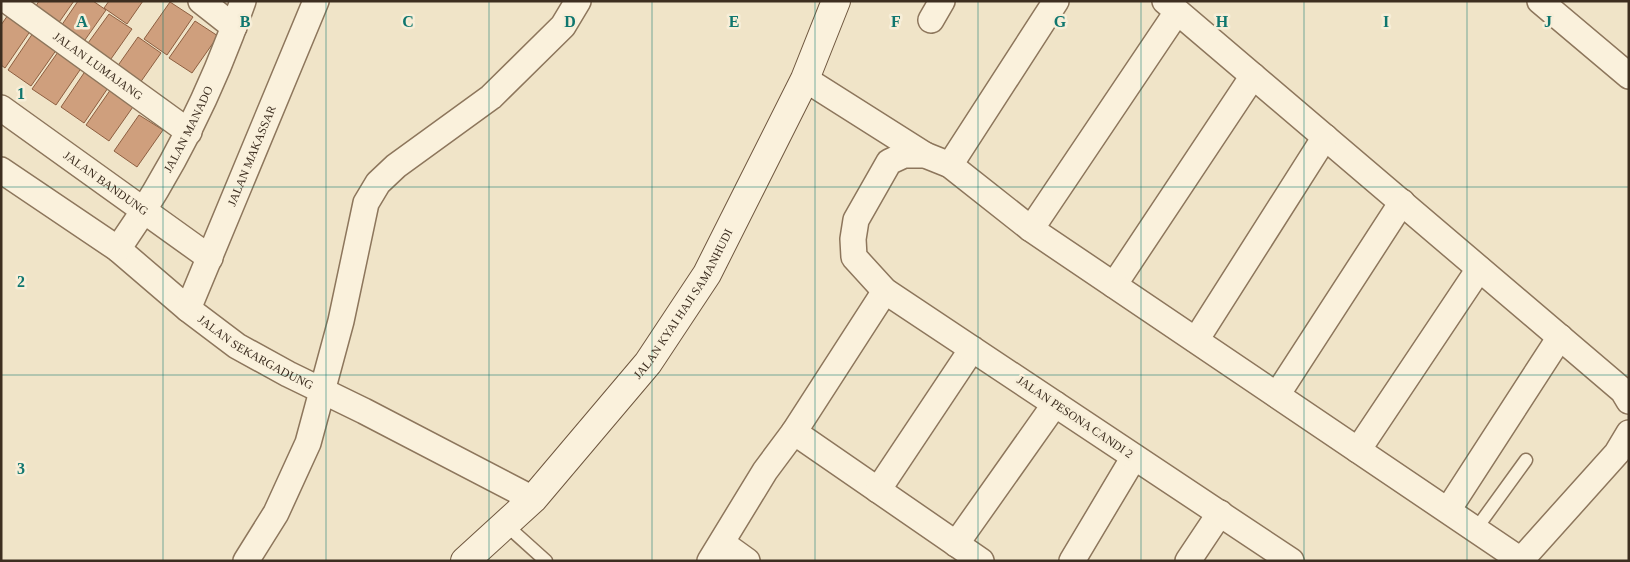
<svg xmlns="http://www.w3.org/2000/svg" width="1630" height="562" viewBox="0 0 1630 562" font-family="Georgia,serif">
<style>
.building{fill:#cf9f7d;stroke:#8d5f41}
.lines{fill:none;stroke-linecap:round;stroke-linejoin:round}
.lane-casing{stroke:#8d765c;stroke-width:15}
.street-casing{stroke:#8d765c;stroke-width:28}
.secondary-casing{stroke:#6f573f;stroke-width:30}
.lane{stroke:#faf1dc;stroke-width:12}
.street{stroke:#faf1dc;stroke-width:25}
.secondary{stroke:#faf1dc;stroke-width:28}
.grid{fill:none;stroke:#0f766e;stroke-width:1;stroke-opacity:0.55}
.labels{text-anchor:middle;stroke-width:5;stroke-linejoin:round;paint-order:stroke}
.street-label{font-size:12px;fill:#3d2e20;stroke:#f7eed8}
.grid-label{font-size:16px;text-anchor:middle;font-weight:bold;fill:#0f766e;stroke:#f7eed8;stroke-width:5;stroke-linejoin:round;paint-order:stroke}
</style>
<rect width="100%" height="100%" fill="#f0e4c8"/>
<path class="building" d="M39,1h35l-19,27 -23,-16z
M78,1h15l13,9 -26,37 -23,-15z
M109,1h34l-16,23 -23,-16z
M170,2l23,15 -26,38 -23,-16z
M109,14l23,15 -26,37 -23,-16z
M8,15l23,15 -26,38 -4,-3v-40z
M195,21l23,15 -26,37 -23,-15z
M33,33l24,16 -26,37 -23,-16z
M138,37l23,16 -26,37 -23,-16z
M58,52l24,15 -26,38 -24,-16z
M86,70l24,15 -26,38 -23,-16z
M111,89l24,15 -26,37 -23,-16z
M139,115l24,15 -26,37 -23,-16z"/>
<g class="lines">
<defs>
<path id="lane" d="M506,525l40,36
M1476,529l50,-69"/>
<g id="street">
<path id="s1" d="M8,1l181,131"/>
<path d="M201,1l33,26"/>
<path d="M1165,1l458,390 6,10"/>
<path d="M1540,1l89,75"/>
<path d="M931,20l11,-19"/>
<path d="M805,79l120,76"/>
<path id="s2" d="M1,108l209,150"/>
<path d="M950,165l106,-164"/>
<path id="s3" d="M1,170l117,79 70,60 49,37 51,28 76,37 169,88"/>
<path d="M1031,229l146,-217"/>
<path id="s4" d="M118,249c53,-76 95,-160 125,-248"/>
<path d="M1114,285l139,-209"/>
<path id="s5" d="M188,309l128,-308"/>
<path d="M1196,340l129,-203"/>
<path d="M1277,395l125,-193"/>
<path d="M794,432l187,129"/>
<path d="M1358,450l121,-181"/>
<path d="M878,490l94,-141"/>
<path d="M1448,510l112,-173"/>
<path d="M722,543l25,18"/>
<path d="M956,544l99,-140"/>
<path d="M1521,560l96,-107 12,-20"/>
<path d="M246,561l30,-48 32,-70 33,-122 25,-118 12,-20 18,-17 95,-69 72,-71 15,-25"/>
<path d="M710,561l55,-90 29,-39 91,-141"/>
<path d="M1072,561l62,-104"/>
<path d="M1188,561l32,-48"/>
<path d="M1291,561l-406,-270 -31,-34 -1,-18 3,-19 33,-58 15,-7h21l25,10 81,64 491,332"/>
</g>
<g id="secondary">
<path id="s6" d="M465,561l68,-62 115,-136 59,-89 98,-195 31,-78"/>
</g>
</defs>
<use href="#lane" class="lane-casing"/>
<use href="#street" class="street-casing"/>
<use href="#secondary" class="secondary-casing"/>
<use href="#lane" class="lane"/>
<use href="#street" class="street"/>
<use href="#secondary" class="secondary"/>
</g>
<path class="grid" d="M163,1v560M326,1v560M489,1v560M652,1v560M815,1v560M978,1v560M1141,1v560M1304,1v560M1467,1v560M1,187h1628M1,375h1628"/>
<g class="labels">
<g class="street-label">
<text dy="4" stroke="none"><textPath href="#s1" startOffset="111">JALAN LUMAJANG</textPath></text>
<text dy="4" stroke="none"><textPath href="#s4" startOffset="139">JALAN MANADO</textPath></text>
<text dy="4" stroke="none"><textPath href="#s5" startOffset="166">JALAN MAKASSAR</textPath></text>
<text dy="4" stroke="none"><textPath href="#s2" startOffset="129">JALAN BANDUNG</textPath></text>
<text dy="4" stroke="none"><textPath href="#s6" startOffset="339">JALAN KYAI HAJI SAMANHUDI</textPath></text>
<text dy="4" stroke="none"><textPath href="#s3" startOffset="314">JALAN SEKARGADUNG</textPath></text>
<text transform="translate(1075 417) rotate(34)" y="4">JALAN PESONA CANDI 2</text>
</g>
</g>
<g class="grid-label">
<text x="82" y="27">A</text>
<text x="245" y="27">B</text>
<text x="408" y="27">C</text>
<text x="570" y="27">D</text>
<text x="734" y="27">E</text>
<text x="896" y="27">F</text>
<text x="1060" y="27">G</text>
<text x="1222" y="27">H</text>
<text x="1386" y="27">I</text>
<text x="1548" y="27">J</text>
<text x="21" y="99">1</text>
<text x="21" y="287">2</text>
<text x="21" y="474">3</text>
</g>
<rect width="1630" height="562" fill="none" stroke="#3d2e20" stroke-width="5"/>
</svg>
